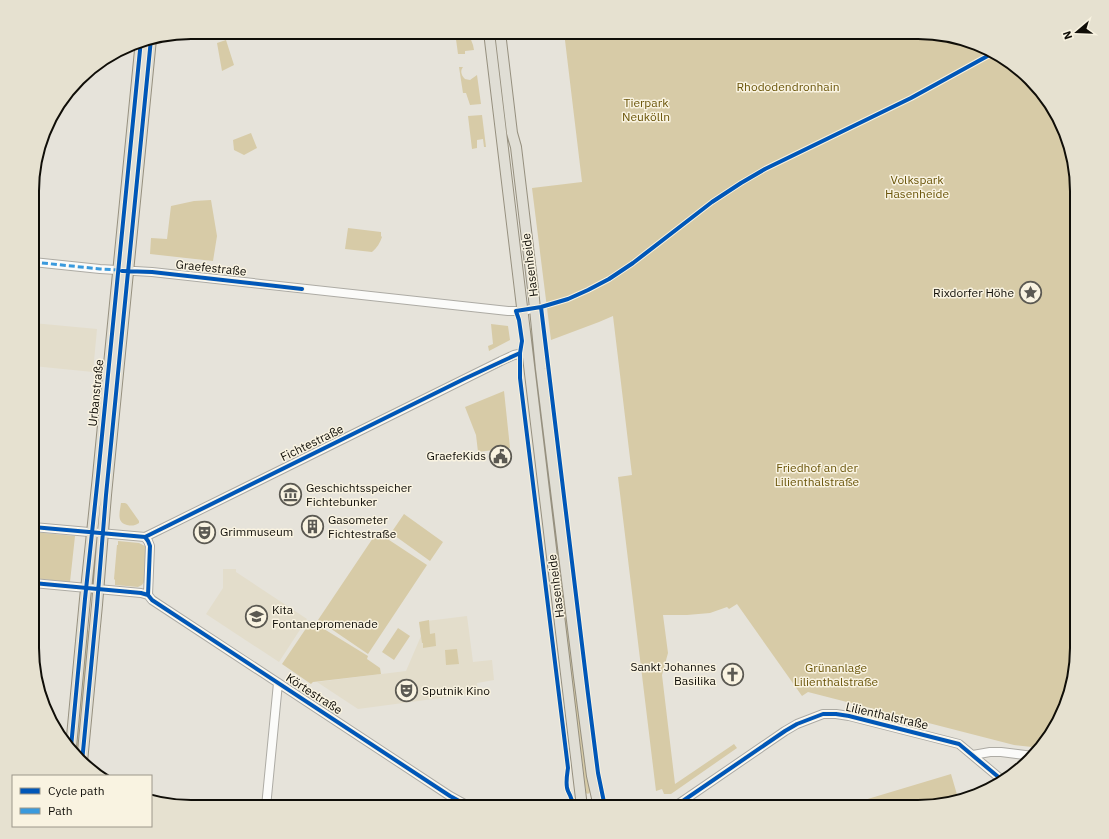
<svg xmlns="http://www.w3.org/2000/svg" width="1109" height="839" viewBox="0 0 1109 839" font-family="'IBM Plex Sans',sans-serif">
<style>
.built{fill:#e3ddcb}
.green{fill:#d7cba7}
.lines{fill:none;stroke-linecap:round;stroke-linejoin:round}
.minor-casing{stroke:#adaba4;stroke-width:10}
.major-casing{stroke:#96907f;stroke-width:12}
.minor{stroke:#fbfbf9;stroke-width:8}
.major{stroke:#e0ded5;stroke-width:10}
.quiet{stroke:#3a9add;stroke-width:3;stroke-dasharray:6 3;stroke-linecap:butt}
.cycleway-casing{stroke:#f9f3e1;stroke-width:6}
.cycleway{stroke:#0057b8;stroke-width:4}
.labels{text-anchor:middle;stroke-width:3;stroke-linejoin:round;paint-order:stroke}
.park-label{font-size:12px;fill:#6a550a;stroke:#f9f3e1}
.street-label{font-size:12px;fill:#100e08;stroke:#f9f3e1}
.poi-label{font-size:12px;fill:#100e08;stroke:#f9f3e1;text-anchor:start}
.rim{fill:none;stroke:#100e08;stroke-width:2}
</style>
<rect width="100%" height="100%" fill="#e6e3da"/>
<path class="built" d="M33,323l64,6 -4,43 -60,-6z
M223,569h13v3l71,47 -28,43 -73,-48 17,-26z
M467,616l6,46 19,-2 2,20 -17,3 1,10 -120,16 -41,-27 89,-11 15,-35 -2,-14z"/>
<path class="green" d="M455,32h13l5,13 1,5 -9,1v3h-7z
M564,32h364l51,12 44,27 38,50 16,70v467l-12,51 -24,39 -27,-3 -206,-53 -6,4 -65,-92 -8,5 -2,-2 -17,6 -23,2h-24l5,38 -6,22 13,109 59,-40 3,4 -66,46h-7l-2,-5 -6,2 -38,-314 14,-2 -19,-159 -14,6 -48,18 -19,-152 50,-6z
M226,40l8,25 -12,6 -5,-28z
M459,67h4c-3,4 -2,8 2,12l5,1 7,-5 4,29 -11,1 -4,-12h-3z
M482,115l4,32h-2l-1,-8 -6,1v8l-5,1 -4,-33z
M251,133l6,15 -13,7 -10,-5 -1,-10z
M211,200l6,36 -4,25 -63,-7 1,-16 16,1 4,-33 23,-5z
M348,228l33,4v4l1,1c-2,6 -5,11 -10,15l-27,-3z
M491,324l17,2 2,14 -21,11 -1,-5 5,-2z
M531,328l60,463 -3,3 -2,-1 -57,-464z
M504,391l6,57 -32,4 -2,-17 -11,-28z
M121,503h4l2,1 12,17v2c-5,3 -7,3 -12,2 -11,-2 -7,-14 -6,-22z
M404,514l39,28 -13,19 -39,-28z
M33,532l42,4 -5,46 -37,-4z
M377,532l50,33 -59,89 -50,-34z
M118,541l21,2 6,3 1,3 -2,33 -2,3 -4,2 -23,-2v-5l-1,-1 3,-34h1z
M429,620l1,14 5,-1 1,13 -13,2v-5h-1l-3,-21z
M311,621l57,35 -1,3 13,9 1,6 -68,8 -2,2 -29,-20z
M398,628l12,8 -16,24 -12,-8z
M85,630l6,1 -12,127 -6,-7z
M457,649l2,15 -13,1 -1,-15z
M951,774l7,24 -40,9h-77z"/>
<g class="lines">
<defs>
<path id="minor" d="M33,262l67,7 52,3 356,39h15l12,-3
M33,527l112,10 356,-176 13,-6 14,-3
M145,537l3,4 2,5 -2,49
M33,583l108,10 7,2 4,5 298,196 20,11
M973,755l17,-3h11l32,4
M266,807l12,-124
M674,807l111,-76 12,-7 26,-10h13l13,2 110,28 43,36"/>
<path id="major" d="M489,32l93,775
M500,32l12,101 4,14 17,142 8,80 38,308 13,99 7,31
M71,747l14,-148 13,-123 43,-436
M82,762l15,-157 9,-110 45,-456"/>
</defs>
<use href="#minor" class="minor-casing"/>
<use href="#major" class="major-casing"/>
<use href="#minor" class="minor"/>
<use href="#major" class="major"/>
<path class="quiet" d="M33,262l67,7 18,1"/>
<defs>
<path id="cycleway" d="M122,271l30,1 150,17
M541,307l47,387 10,79 7,34
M33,527l112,10 319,-158 56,-26
M145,537l3,4 2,5 -2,49
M33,583l108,10 7,2 4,5 298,196 20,11
M71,747l14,-148 13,-123 43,-436
M82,762l15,-157 9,-110 45,-456
M573,807c0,-8 -2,-9 -5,-16 -3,-6 -1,-16 0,-23l-48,-390v-25l2,-12 -3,-21 -3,-9 25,-4 27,-8 20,-9 21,-11 24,-16 79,-61 29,-19 24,-14 146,-71 82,-45
M674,807l111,-76 12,-7 26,-10h13l13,2 110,28 43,36"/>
</defs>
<use href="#cycleway" class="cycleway-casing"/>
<use href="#cycleway" class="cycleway"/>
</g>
<defs>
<symbol id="sight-ring" viewBox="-11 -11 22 22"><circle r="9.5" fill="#f9f3e1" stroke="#5b5952" stroke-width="1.5"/><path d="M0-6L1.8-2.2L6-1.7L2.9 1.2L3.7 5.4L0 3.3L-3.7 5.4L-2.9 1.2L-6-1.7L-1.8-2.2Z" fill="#5b5952"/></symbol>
<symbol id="civic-ring" viewBox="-11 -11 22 22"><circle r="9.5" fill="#f9f3e1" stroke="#5b5952" stroke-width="1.5"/><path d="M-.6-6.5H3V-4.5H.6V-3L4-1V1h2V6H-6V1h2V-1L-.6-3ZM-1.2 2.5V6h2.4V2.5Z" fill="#5b5952"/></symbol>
<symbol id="museum-ring" viewBox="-11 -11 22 22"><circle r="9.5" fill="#f9f3e1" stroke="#5b5952" stroke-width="1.5"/><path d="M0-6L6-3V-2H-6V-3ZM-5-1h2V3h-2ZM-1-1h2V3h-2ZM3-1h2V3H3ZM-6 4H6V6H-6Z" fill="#5b5952"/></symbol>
<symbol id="building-ring" viewBox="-11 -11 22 22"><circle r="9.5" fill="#f9f3e1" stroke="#5b5952" stroke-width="1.5"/><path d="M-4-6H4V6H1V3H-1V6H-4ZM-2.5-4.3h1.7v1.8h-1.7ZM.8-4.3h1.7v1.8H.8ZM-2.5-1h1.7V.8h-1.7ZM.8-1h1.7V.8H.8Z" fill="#5b5952"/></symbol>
<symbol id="theatre-ring" viewBox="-11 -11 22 22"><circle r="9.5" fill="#f9f3e1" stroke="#5b5952" stroke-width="1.5"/><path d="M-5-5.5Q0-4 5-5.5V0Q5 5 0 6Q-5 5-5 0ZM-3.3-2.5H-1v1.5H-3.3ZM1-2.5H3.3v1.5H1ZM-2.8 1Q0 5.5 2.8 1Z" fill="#5b5952"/></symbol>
<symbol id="school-ring" viewBox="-11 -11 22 22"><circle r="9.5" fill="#f9f3e1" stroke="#5b5952" stroke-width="1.5"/><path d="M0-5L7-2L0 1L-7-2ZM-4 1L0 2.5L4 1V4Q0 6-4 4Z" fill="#5b5952"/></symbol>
<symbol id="church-ring" viewBox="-11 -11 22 22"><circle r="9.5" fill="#f9f3e1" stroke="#5b5952" stroke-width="1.5"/><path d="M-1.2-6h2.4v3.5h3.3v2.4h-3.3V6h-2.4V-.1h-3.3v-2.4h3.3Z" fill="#5b5952"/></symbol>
</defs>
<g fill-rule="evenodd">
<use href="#sight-ring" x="1018" y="280" width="25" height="25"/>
<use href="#civic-ring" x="488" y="444" width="25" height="25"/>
<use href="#museum-ring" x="278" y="482" width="25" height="25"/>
<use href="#building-ring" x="300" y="514" width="25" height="25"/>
<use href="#theatre-ring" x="192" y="520" width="25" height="25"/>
<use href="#school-ring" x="244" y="604" width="25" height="25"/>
<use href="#church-ring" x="720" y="662" width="25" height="25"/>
<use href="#theatre-ring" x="394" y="678" width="25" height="25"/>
</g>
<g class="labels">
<g class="park-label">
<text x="788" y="91">Rhododendronhain</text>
<text x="646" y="107">Tierpark<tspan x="646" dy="14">Neukölln</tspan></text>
<text x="917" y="184">Volkspark<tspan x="917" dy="14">Hasenheide</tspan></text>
<text x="817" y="472">Friedhof an der<tspan x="817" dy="14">Lilienthalstraße</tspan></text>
<text x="836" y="672">Grünanlage<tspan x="836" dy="14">Lilienthalstraße</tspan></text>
</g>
<g class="street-label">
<text transform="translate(530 265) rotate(-97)" y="4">Hasenheide</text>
<text transform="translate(211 268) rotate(6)" y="4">Graefestraße</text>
<text transform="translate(96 393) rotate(-84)" y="4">Urbanstraße</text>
<text transform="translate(312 443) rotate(-26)" y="4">Fichtestraße</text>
<text transform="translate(556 586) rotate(-97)" y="4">Hasenheide</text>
<text transform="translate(314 694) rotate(33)" y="4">Körtestraße</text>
<text transform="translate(887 716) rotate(13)" y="4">Lilienthalstraße</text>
</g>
<g class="poi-label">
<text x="1014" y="297" text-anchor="end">Rixdorfer Höhe</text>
<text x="486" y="460" text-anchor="end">GraefeKids</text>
<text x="306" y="492">Geschichtsspeicher<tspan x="306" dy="14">Fichtebunker</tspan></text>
<text x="328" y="524">Gasometer<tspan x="328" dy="14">Fichtestraße</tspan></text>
<text x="220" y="536">Grimmuseum</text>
<text x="272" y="614">Kita<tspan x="272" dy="14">Fontanepromenade</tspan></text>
<text x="716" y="671" text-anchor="end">Sankt Johannes<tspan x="716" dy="14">Basilika</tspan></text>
<text x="422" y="695">Sputnik Kino</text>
</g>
</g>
<path d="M0 0H1109V839H0ZM191 39H918A152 152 0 0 1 1070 191V648A152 152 0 0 1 918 800H191A152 152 0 0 1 39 648V191A152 152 0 0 1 191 39Z" fill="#e6e1d0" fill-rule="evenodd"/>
<path class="rim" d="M191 39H918A152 152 0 0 1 1070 191V648A152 152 0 0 1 918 800H191A152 152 0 0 1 39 648V191A152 152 0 0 1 191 39Z"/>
<rect x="12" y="775" width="140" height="52" fill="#f9f3e1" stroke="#9c978a"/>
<rect x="20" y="788" width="20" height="6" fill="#0057b8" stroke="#9c978a"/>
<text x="48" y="795" font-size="12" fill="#100e08">Cycle path</text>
<rect x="20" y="808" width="20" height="6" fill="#3a9add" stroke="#9c978a"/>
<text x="48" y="815" font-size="12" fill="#100e08">Path</text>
<g transform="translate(1077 32) rotate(251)" stroke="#f9f3e1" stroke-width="3" paint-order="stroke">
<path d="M0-3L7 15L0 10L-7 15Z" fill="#100e08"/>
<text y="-6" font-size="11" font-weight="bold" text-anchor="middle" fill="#100e08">N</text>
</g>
</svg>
